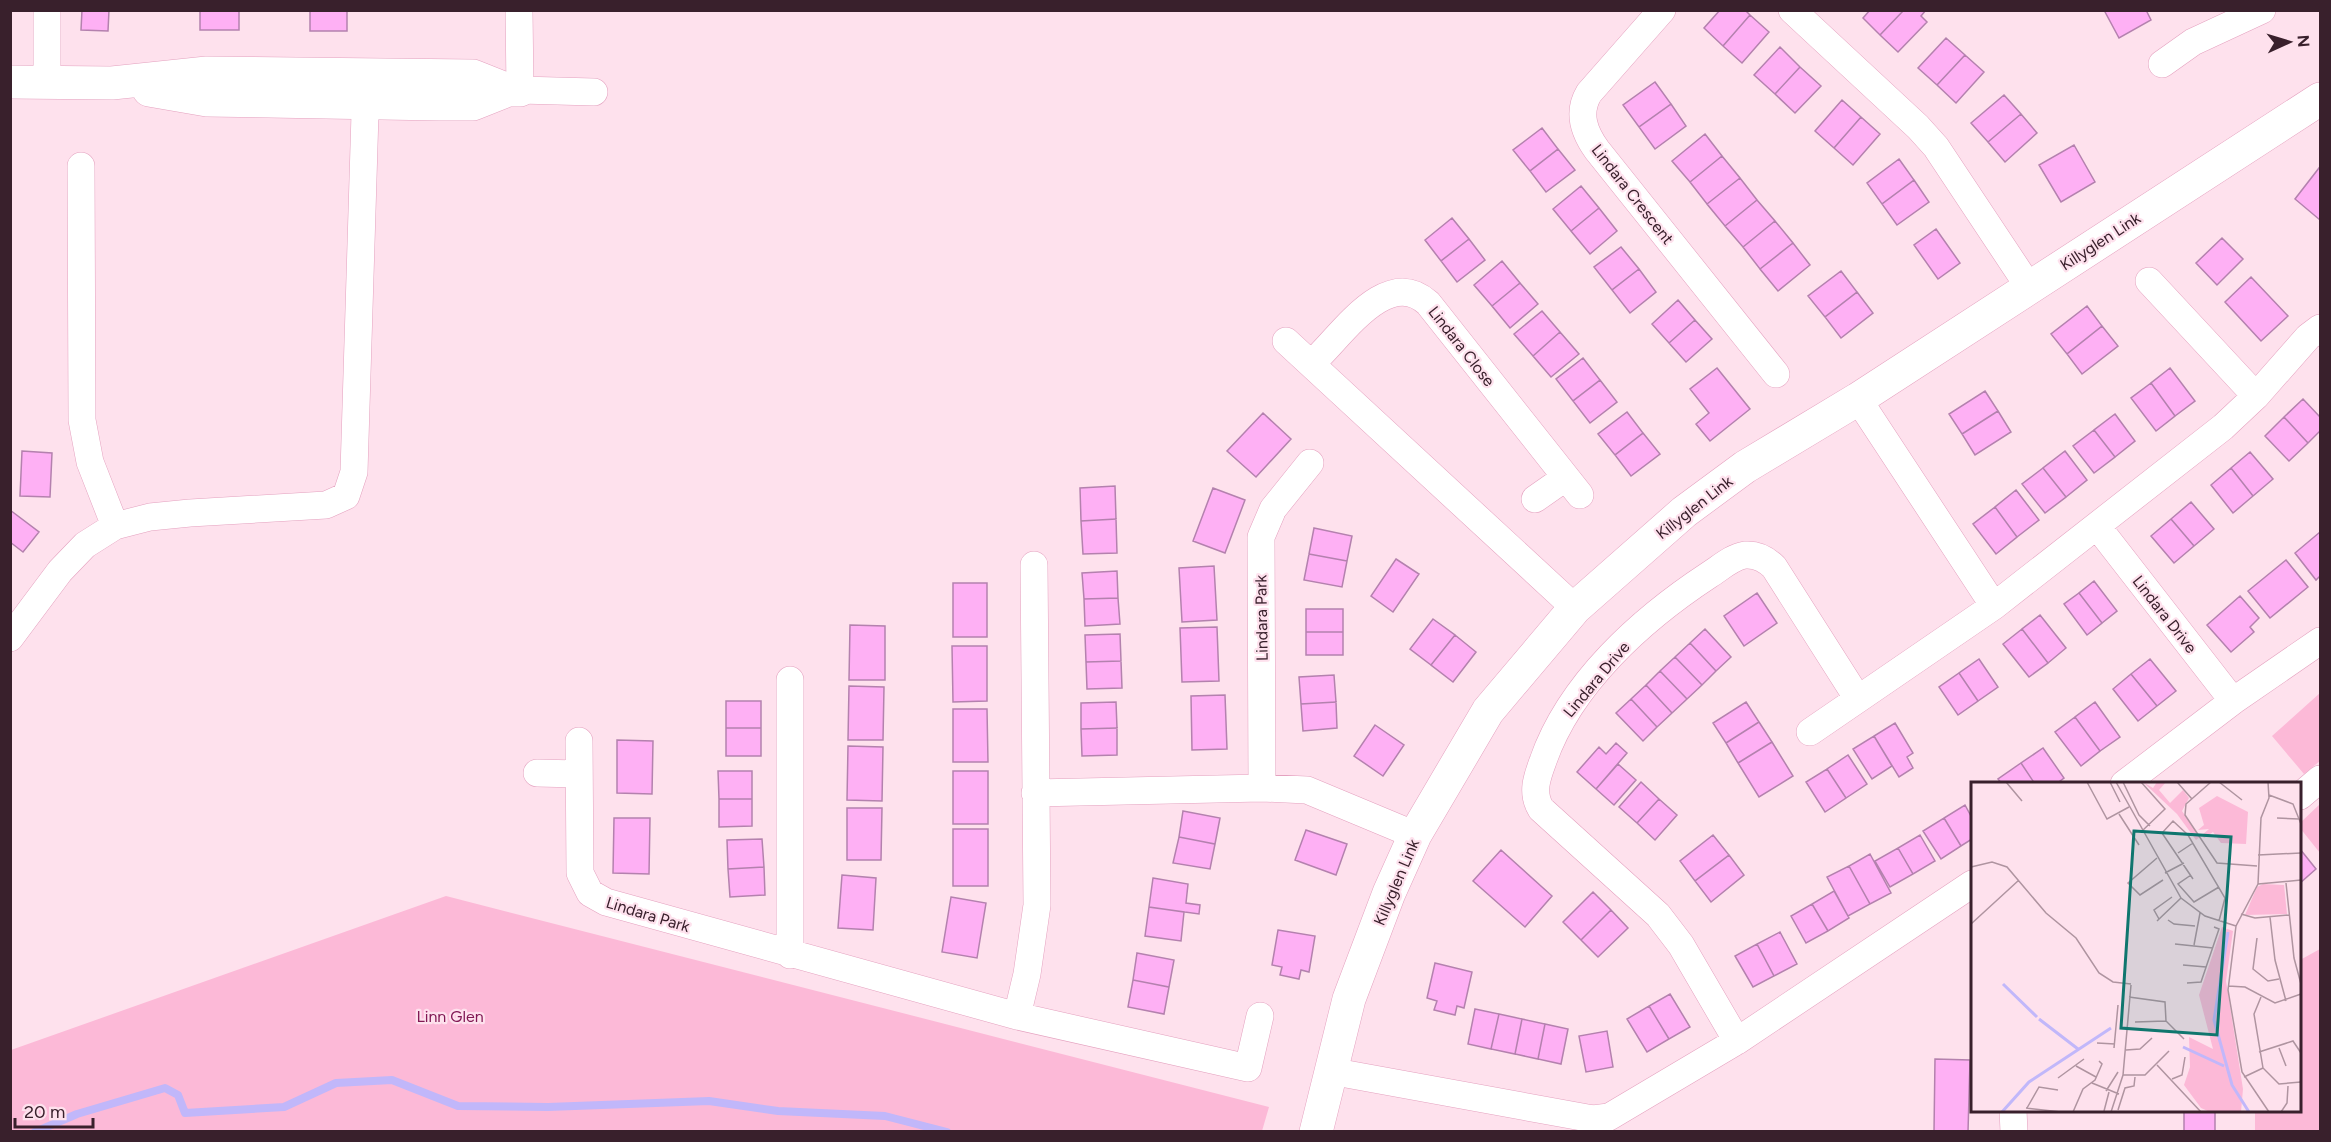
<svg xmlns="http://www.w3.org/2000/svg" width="2331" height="1142" viewBox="0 0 2331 1142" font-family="Figtree,sans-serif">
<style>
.green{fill:#fcb9d7}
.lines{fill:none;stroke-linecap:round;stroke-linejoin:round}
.stream{stroke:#c1b7fa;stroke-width:8}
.building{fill:#feb0f4;stroke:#b481ae;stroke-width:1.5}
.minor-casing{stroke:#e4a1bf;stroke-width:28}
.tertiary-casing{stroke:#e4a1bf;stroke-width:34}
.minor{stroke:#fff;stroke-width:27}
.tertiary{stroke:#fff;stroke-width:33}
.labels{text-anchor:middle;stroke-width:4.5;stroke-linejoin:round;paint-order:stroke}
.street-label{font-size:16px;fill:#39202c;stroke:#fee1ed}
.park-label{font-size:16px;fill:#811854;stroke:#fee1ed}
.inset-river{fill:none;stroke:#c1b7fa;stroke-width:3}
.inset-road{fill:none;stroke:#af94a0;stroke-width:1.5}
.view{fill:#0f766e;fill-opacity:0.15;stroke:#0f766e;stroke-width:3}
.inset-edge{fill:none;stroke:#39202c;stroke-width:3}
</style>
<rect width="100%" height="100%" fill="#fee1ed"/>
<path class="green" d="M2320,693v68l-16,13 -32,-38z
M2320,804v49l-20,-25v-5z
M446,896l823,211 -7,24h-1251v-81z
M2320,949v182h-65v-20l45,-1v-150z"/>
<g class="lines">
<path class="stream" d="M35,1132l42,-18 88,-26 13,7 7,18 99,-6 52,-24 56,-3 66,26 90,1 161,-6 69,10 107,5 62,16"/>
</g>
<path class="building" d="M82,10h27l-1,21 -27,-1z
M200,10h39v20h-39z
M310,10h37v21h-37z
M1720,10h25l5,5 -27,31 -19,-18z
M1870,10h34l-24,25 -17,-17z
M1904,10h22l-5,6 6,6 -29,30 -18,-17z
M2104,10h42l5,10 -32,18z
M1750,15l19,17 -27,31 -19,-17z
M1946,38l19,17 -28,30 -19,-17z
M1780,47l20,20 -25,27 -21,-19z
M1965,55l19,17 -28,31 -19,-18z
M1800,67l21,19 -26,27 -20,-19z
M1655,82l16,22 -32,23 -16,-22z
M2004,95l17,19 -33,28 -17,-19z
M1842,100l19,17 -27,31 -19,-17z
M1671,104l15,22 -31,23 -16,-22z
M2021,114l16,19 -32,29 -17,-20z
M1861,117l19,17 -27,31 -19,-17z
M1542,128l16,21 -28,22 -17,-21z
M1705,134l17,22 -32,26 -18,-21z
M2074,145l21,37 -34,20 -22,-37z
M1558,149l17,21 -29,22 -16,-21z
M1722,156l18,22 -33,26 -17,-22z
M1899,159l15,21 -32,24 -15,-21z
M2319,168l1,1v51l-25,-21z
M1740,178l17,22 -32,26 -18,-22z
M1914,180l15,22 -32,23 -15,-21z
M1581,186l18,22 -28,23 -18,-22z
M1757,200l18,21 -32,26 -18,-21z
M1599,208l18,23 -27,23 -19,-23z
M1452,218l17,21 -28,22 -16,-21z
M1775,221l18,22 -33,26 -17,-22z
M1936,229l24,34 -22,16 -24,-34z
M2222,238l21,21 -26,26 -21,-22z
M1469,239l16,21 -28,22 -16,-21z
M1793,243l17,22 -32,26 -18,-22z
M1621,247l18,22 -27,21 -18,-23z
M1502,261l18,22 -28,23 -18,-21z
M1639,269l17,23 -26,21 -18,-23z
M1841,271l16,21 -32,25 -17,-21z
M2251,277l37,39 -27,25 -36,-39z
M1520,283l18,21 -28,24 -18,-22z
M1857,292l16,21 -32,25 -16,-21z
M1678,300l17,20 -26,23 -17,-19z
M2087,306l15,20 -35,28 -16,-20z
M1542,311l18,21 -27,24 -19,-22z
M1695,320l17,19 -26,23 -17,-19z
M2102,326l16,20 -36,28 -15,-20z
M1560,332l19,22 -28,23 -18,-21z
M1583,358l17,22 -27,21 -17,-22z
M1717,368l33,41 -40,32 -14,-17 13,-11 -19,-24z
M2170,368l25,33 -20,15 -24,-33z
M1600,380l17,22 -27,21 -17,-22z
M2151,383l24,33 -19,15 -25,-33z
M1985,391l13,20 -36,23 -13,-20z
M2303,399l17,18v14l-12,12 -24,-26z
M1998,411l13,21 -36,23 -13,-21z
M1627,412l16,21 -28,22 -17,-21z
M1263,413l28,26 -35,38 -29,-26z
M2115,414l20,27 -20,16 -21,-27z
M2284,417l24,26 -19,18 -24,-25z
M2094,430l21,27 -21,16 -21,-27z
M1643,433l17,21 -29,22 -16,-21z
M22,451l30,2 -2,44 -30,-1z
M2065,451l22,29 -21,17 -23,-29z
M2250,452l23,27 -20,17 -22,-28z
M2043,468l23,29 -21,16 -23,-29z
M2231,468l22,28 -20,17 -22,-28z
M1115,486l1,33 -35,2 -1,-33z
M1213,488l32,12 -20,53 -32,-12z
M2016,490l23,30 -22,17 -22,-30z
M2191,502l23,27 -20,17 -23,-27z
M1995,507l22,30 -21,17 -23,-30z
M10,510l29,22 -16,20 -13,-10z
M1116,519l1,34 -34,1 -2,-33z
M2171,519l23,27 -20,17 -23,-27z
M1314,528l38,8 -5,25 -38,-7z
M2320,532v44l-4,4 -21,-27z
M1309,554l38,7 -5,26 -38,-7z
M1396,559l23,15 -26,38 -22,-16z
M2286,560l22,27 -38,31 -22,-27z
M1214,566l3,54 -35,2 -3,-54z
M1117,571l1,27 -34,1 -2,-26z
M2094,581l23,30 -15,12 -23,-30z
M953,583h34v54h-34z
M1757,593l20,30 -33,23 -20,-30z
M2079,593l23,30 -15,12 -23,-31z
M2240,596l19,22 -9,9 4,5 -23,20 -24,-27z
M1118,598l2,26 -35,2 -1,-27z
M1306,609h37v23h-37z
M2040,615l26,33 -18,15 -26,-34z
M1433,619l22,16 -24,30 -21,-16z
M850,625l35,1v54h-36z
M1217,627l2,54 -37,1 -2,-54z
M1705,629l26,28 -15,14 -26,-28z
M2022,629l26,34 -19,14 -26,-33z
M1306,632h37v23h-37z
M1120,634l1,27 -35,1 -1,-27z
M1455,635l21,17 -23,30 -22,-17z
M1690,643l26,28 -14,14 -27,-28z
M952,646h35v55l-34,1z
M1675,657l27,28 -15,14 -27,-28z
M1979,659l19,28 -20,14 -19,-28z
M2150,659l26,32 -19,15 -26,-32z
M1121,661l1,27 -35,1 -1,-27z
M1660,671l27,28 -15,14 -26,-28z
M1959,673l19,28 -20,14 -19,-28z
M2131,674l26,32 -19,15 -25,-32z
M1334,675l2,27 -35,2 -2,-27z
M1646,685l26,28 -15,14 -26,-28z
M849,686l35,1 -1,53h-35z
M1225,695l2,54 -35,1 -1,-54z
M1631,699l26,28 -14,14 -27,-28z
M726,701h35v27h-35z
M1116,702l1,26 -36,1v-26z
M1336,702l1,26 -34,3 -2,-27z
M1746,702l13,20 -33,21 -13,-20z
M2095,702l25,35 -20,14 -25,-34z
M953,709h34l1,53h-35z
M2075,717l25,34 -19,15 -26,-34z
M1759,722l13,20 -34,21 -12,-20z
M1895,723l18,30 -6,4 6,11 -14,9 -25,-41z
M1375,725l29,20 -21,31 -29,-20z
M726,728h35v28h-35z
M1117,728v27l-35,1 -1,-27z
M1874,736l18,30 -20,13 -19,-30z
M617,740l36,1 -1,53 -35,-1z
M1772,742l21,34 -34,21 -21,-34z
M1616,743l11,10 -31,36 -19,-17 22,-25 7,7z
M848,746l35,1 -1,54 -35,-1z
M2043,748l21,30 -8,6h-21l-14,-21z
M1848,755l19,29 -21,14 -19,-29z
M2021,763l14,21h-33l-4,-5z
M1618,764l18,16 -22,25 -18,-16z
M1827,769l19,29 -21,14 -19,-30z
M718,771h34v28h-33z
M953,771h35v53h-35z
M1641,782l18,17 -22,24 -18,-16z
M719,799h33v27l-33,1z
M1659,799l18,16 -22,25 -18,-17z
M1965,805l7,13v21l-11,7 -17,-28z
M847,808h35l-1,52h-34z
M1183,811l37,7 -5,26 -36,-7z
M614,818h36l-1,56 -36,-1z
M1944,818l17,28 -20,13 -18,-28z
M953,829h35v57h-35z
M1306,830l41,14 -11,31 -41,-15z
M1713,835l16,20 -34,26 -15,-20z
M1920,835l15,26 -22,13 -15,-26z
M1179,837l36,7 -5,25 -37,-6z
M762,839l2,28 -36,2 -1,-29z
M1898,848l15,26 -23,13 -15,-26z
M2300,849l16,20 -16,14z
M1501,850l51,46 -27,31 -52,-46z
M1870,854l21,39 -21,11 -21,-38z
M1729,855l15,20 -33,27 -16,-21z
M1849,866l21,38 -22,12 -21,-39z
M764,867l1,28 -35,2 -2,-28z
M842,875l34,3 -3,52 -35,-2z
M1153,878l35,6 -2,19 14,2 -1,9 -50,-7z
M1834,891l15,27 -21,13 -16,-27z
M1593,892l18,18 -30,30 -18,-18z
M951,897l35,6 -9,55 -35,-6z
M1812,904l16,27 -22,12 -15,-27z
M1149,907l35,5 -3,29 -36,-5z
M1611,910l17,18 -30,29 -17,-17z
M1278,930l37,6 -6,36 -8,-2 -2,9 -19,-4 2,-8 -10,-2z
M1780,932l17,32 -23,12 -17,-32z
M1757,944l17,32 -21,11 -18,-31z
M1137,953l37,7 -5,27 -36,-7z
M1435,963l37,9 -8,36 -7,-2 -2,9 -21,-5 3,-9 -10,-3z
M1133,980l36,7 -5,27 -36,-7z
M1670,994l20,33 -21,12 -20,-33z
M1649,1006l20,33 -22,13 -20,-33z
M1475,1009l24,5 -8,35 -23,-5z
M1499,1014l23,5 -7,35 -24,-5z
M1522,1019l23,5 -7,35 -23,-5z
M1545,1024l23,5 -7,35 -23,-5z
M1607,1031l6,36 -27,5 -7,-36z
M1935,1059l35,1 -2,72h-34z
M2184,1110h31v22h-31z"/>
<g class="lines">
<defs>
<path id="minor" d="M519,10l1,80 74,2
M1662,10l-73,83c-12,20 -5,39 8,57l179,224
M1792,10l126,117 18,20 93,140
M2162,64l31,-22 69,-32
M47,82v-72
M81,166l1,254 8,42 25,64
M2149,281l107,115
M1286,341l289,267
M1312,363c29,-26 74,-98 116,-60l152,192
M1858,399l136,207
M1535,499l30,-21
M2097,526l136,175
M10,638l50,-67 25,-26 30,-19 35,-9 40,-4 136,-8 20,-9 8,-24 12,-391
M790,680v275
M1810,732l184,-126 229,-179 33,-31 52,-59 12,-9
M579,741l1,132 10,20 16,9 411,114 231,52 12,-52
M537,773l41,1
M2124,784l109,-83 87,-60
M1262,788l-1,-251 12,-28 37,-46
M1035,793l227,-5 45,2 108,45
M2300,796l20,-17
M1017,1016l10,-42 10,-69 -3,-340
M1737,1041l-56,-96 -23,-30 -117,-106c-10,-16 -4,-32 2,-48 27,-78 99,-142 166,-186 11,-7 23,-18 36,-20 12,-1 21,4 29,12l84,132
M1330,1071l263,48 16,-2 128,-76 235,-157
M2013,1110l1,22"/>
<path id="tertiary" d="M10,82l102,1 95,-10 266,3 35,14
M149,90l58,10 232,4h34l35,-14h12
M1316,1132l33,-133 40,-106 26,-58 73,-124 87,-103 109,-96 61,-45 113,-68 462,-300"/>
</defs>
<use href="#minor" class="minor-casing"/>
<use href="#tertiary" class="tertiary-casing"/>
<use href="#minor" class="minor"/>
<use href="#tertiary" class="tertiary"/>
</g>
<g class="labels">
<g class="street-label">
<text transform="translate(1633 194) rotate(52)" y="6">Lindara Crescent</text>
<text transform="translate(2100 241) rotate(-33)" y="6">Killyglen Link</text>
<text transform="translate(1462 346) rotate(52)" y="6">Lindara Close</text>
<text transform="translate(1694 507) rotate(-38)" y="6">Killyglen Link</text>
<text transform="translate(2165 614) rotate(52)" y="6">Lindara Drive</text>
<text transform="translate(1261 618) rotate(-91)" y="6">Lindara Park</text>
<text transform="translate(1596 679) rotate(-50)" y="6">Lindara Drive</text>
<text transform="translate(1396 882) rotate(-67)" y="6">Killyglen Link</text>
<text transform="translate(648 914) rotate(17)" y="6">Lindara Park</text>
</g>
<g class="park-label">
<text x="450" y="1022">Linn Glen</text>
</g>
</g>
<g transform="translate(1971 782)">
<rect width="330" height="330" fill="#fee1ed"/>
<path d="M172,0l10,6 4,-6h9l-7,8 11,13 13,-13 6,8 -7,13 18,26 -4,3 -19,-26zM246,14l31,16 -2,32 -25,-1 -8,-11 -9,6 -2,-3 7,-6 -11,1 6,-5 -5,-17zM292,102l21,1 3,29 -42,1 12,-28zM251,145l11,4 -7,50 17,108 -2,23h-31l-9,-4 -17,-23 6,-18 -1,-30 24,12 -14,-54z" fill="#fcb9d7"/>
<path class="inset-river" d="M257,150l-14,88 18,65 17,27M32,202l34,33M68,237l39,30M212,265l41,19M31,330l27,-30 82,-54"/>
<path class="inset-road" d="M35,0l16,19M116,0l20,37 22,-12M139,0l10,20M145,0l65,116 24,18 31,10M152,0l16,33 11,11M170,0l24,27 -23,22M206,0l15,17M240,0l-25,22 -1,11 32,48 40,3M248,0l23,18M298,13l24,9 8,20M148,32l20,31M306,36l22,1M207,71l15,-10M287,73l43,-2M186,76l-29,25 12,12 23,-15M0,85l21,-5 15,5 39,46 30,25 23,35 14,9 18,2M194,91l19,-10M220,93l-13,9 16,18 25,-15M222,97l-31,-46 11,-12 15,14 37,63 -6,23M315,101l8,75 7,26M287,102l-22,42 -8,64 14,82 27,40M287,102l3,-66 8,-20 -1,-16M287,102l43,-4M270,132l14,4 34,-3M299,135l5,43 11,41M188,137l-5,-9 18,-13M197,138l6,4 21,2M186,139l24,-23M0,142l48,-44M286,156l-4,31 15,12 11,-2M204,162l38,4M223,163l6,-32M212,183l23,2M216,201l14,-1 18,-53 -5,-2M257,204l17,1 30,16 26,-9M158,215l36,5 1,19 18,18M290,215l-7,17 9,54 16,16 22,-2M164,240l31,-1M126,261l18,1M143,266l4,-43M308,266l7,18M155,268l14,-1 12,-11M288,270l34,-11 8,12M186,283l44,47M105,284l20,11M152,293h22l24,-24M273,295l19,-9M87,296l26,-19M201,297l10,-4 3,-18M121,301l27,11M135,309l12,-19M55,326l35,4M56,326l12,-21 19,3M147,328l7,-22 9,-2 1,-9M133,329l5,-19M102,330l10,-23 12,-9 7,-16 -3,-3M140,330l12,-37 8,-90M310,330l6,-9 1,-17"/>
<path class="view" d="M163,49l97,6 -14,198 -96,-7z"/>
<rect width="330" height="330" class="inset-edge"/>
</g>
<rect width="2331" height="1142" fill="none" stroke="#39202c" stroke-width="24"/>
<g transform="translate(2289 42) rotate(86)" stroke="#fee1ed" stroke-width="4.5" paint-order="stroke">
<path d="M0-4.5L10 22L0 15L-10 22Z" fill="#39202c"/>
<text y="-9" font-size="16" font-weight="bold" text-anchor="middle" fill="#39202c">N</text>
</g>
<path d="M15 1118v9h78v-9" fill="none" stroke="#39202c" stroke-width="3"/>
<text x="24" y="1118" font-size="18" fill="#39202c" stroke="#fee1ed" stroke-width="4.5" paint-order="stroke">20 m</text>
</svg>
